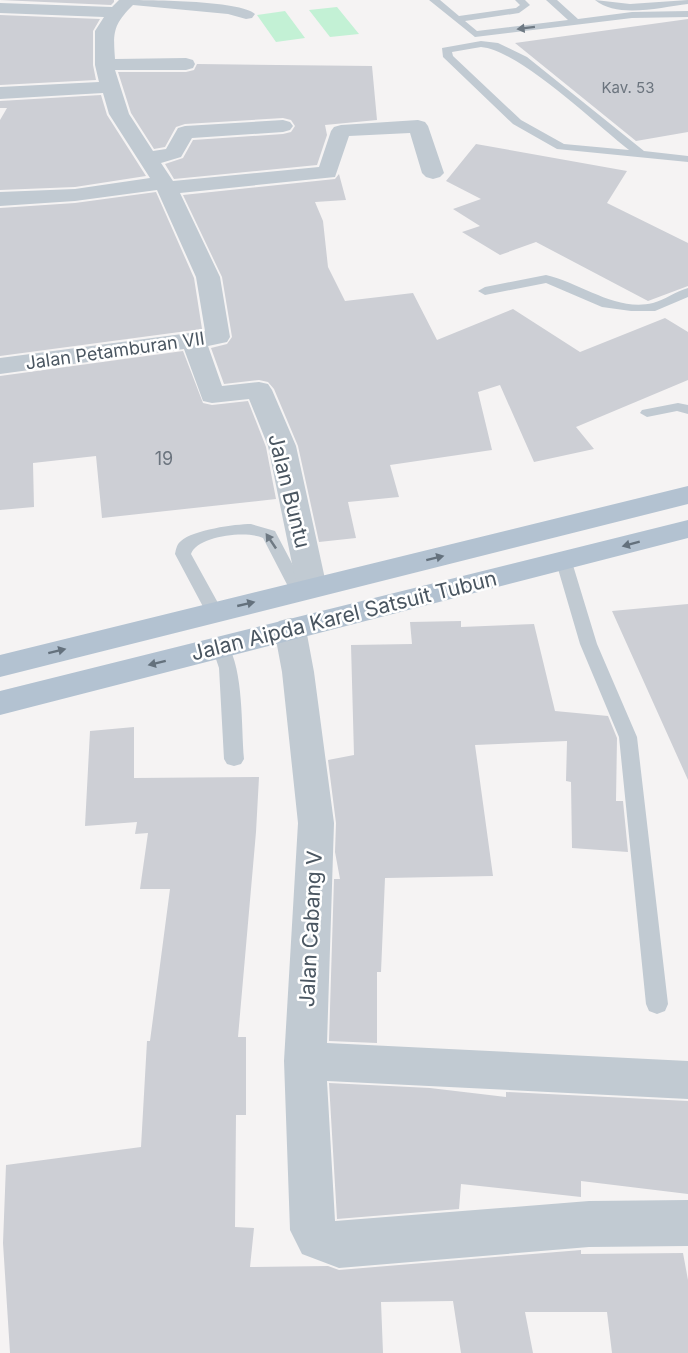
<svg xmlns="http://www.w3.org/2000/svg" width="688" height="1353" viewBox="0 0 688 1353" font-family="Inter,sans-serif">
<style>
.green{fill:#c3f1d5}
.building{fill:#cdcfd5}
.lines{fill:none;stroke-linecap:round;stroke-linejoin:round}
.service{fill:#c1cad2;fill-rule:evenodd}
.minor{fill:#c1cad2;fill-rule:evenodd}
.primary{fill:#b3c2d1;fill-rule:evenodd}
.oneway{fill:#6e7983}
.oneway2{fill:#64717d}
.labels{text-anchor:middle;stroke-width:5;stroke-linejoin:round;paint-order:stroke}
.far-number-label{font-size:15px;fill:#6b747e}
.far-street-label{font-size:18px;fill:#4a5661;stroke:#fff}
.number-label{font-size:18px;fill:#6b747e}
.street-label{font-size:21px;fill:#4a5661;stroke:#fff}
</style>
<rect width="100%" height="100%" fill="#f5f3f3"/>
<path class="green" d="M337,7l22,27 -29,3 -21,-27z
M285,11l20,27 -29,4 -19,-27z"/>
<path class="building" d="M0,0h114v2l-3,3z
M0,15l100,4 -7,12v34l3,15 -96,5z
M688,19v113l-52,9 -121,-98z
M197,64l175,2 5,54 -52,5 2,10 -10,30 -143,14 -9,-15 18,-6 10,-18 90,-6 8,-2 4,-6 -4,-6 -8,-2 -98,6 -9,3 -11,20 -11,2 -23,-36 -13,-41h68l8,-2z
M101,95l6,20 39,61 -71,11 -75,3v-70l7,-12h-7v-7z
M476,144l151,27 -20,32 81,40v43l-40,15 -112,-59 -36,13 -38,-23 18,-6 -27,-17 28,-10 -35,-18z
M339,174l7,26 -31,2 8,19 5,46 17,34 68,-8 24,47 76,-31 67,43 85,-34 23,14v48l-112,47 18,22 -60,13 -34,-77 -22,7 14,58 -102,15 9,32 -51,5 8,36 -37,4 -21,-96 -24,-57 -6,-7 -9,-2 -35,4 -13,-36 16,-4 5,-7 -10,-60 -39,-82 152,-16z
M156,192l38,86 8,51 -202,27v-148l75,-5z
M183,351l20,52 9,2 36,-4 18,46 10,52 -174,19 -6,-62 -63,7 1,44 -34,3v-134z
M688,604v176l-76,-169z
M461,621v6l73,-3 21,87 53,5 9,22 -1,63h7l5,51 -56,-4 -1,-66 -5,-1 1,-40 -92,4 18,131 -108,2 -4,94h-4v71l-48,-2 5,-162h6l-5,-27 1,-29 -8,-63 26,-5 -3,-110 61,-1 -2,-22z
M134,727v51l125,-1 -3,55 -18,205h8v78h-10l-1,112 19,1 -4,39 78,-1 11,4 242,-20v4l102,-1 5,27v73h-76l-5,-41h-82l8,41h-72l-8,-52 -72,1 2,51h-373l-7,-110 3,-78 135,-18 6,-106h3l20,-152h-30l8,-56 -13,1 2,-12 -52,4 5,-95z
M329,1083l101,5 76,9v-5l182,9v93l-107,-13v16l-120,-13 -2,25 -122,10z"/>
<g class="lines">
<path class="service" d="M429,0h11l19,16 57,-8 4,-3 -5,-5h10l5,5 -11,8 -54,8 12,10 91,-11 -22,-20h11l21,19 54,-7 56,-1v6l-56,1 -157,19z
M595,0l35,4 58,-4v4c-27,3 -70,15 -93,-4z
M481,41l17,2 29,14 117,94 44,5v6l-131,-13 -44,-25 -70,-67 -1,-9zM481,47c38,3 115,77 148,103l-65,-6 -43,-24 -68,-64 -1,-4z
M546,275c35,8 70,37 107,28 12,-3 23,-12 35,-15v9l-33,14h-24l-29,-4 -56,-24 -61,12 -7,-4 7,-4z
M678,403l10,2v9l-11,-3 -30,6 -7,-4 2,-3z
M251,524l24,7 32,61 -2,4h-12l-30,-58c-16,-8 -66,-2 -72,16l32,58 -3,4h-12l-33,-62c1,-5 2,-10 6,-13 12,-11 54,-17 70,-17z
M564,557l6,1 2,4 25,82 40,93 31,267 -3,7 -8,3 -8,-3 -3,-7 -27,-267 -39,-93 -24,-82 2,-4z
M221,641l6,2c17,29 14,82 17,116l-3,5 -7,2 -7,-2 -3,-5 -5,-91 -7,-21 3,-4z"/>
<path class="minor" d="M119,0c24,0 122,0 136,14l-3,4 -6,1 -18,-5 -95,-9c-20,20 -20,27 -18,54l71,-1 7,2 2,4 -2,4 -7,2h-71l14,44 24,37 13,-2 12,-21 7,-2 98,-6 7,2 3,4 -3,4 -7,2 -91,6 -11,19 -20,6 12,18 146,-14 12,-36 3,-4 7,-2 77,-5 7,2 3,4 16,47 -4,4 -7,2 -7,-2 -4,-4 -12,-40 -61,3 -14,41 -155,16 40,84 10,60 -3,5 -19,4 14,40 37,-4 9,2 4,6 24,56 31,142 -4,7 -11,3 -11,-3 -4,-7 -29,-142 -19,-47 -37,4 -9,-2 -19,-52 -184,25v-16l205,-27 -9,-54 -39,-87 -82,11 -75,5v-14l75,-3 75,-11 -41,-64 -6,-21 -103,6v-12l99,-5 -4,-17v-34l9,-14 -104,-4v-10l112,4z
M290,618l11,3 5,8 8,43 20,151 -7,220 361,18v38l-361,-18 8,140 254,-20 99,-1v46l-99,1 -250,21 -37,-14 -12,-24 -6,-169 14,-238 -16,-151 -8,-43 5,-8z"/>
<path class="primary" d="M688,486v18l-688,173v-22z
M688,520v18l-688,177v-24z"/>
</g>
<defs><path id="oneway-solid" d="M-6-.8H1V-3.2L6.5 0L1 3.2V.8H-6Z" transform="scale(1.5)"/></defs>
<g class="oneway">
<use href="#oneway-solid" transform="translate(526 28) rotate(173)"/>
<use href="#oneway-solid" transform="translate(271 541) rotate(-124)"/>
</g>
<g class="oneway2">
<use href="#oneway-solid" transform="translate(631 544) rotate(165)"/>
<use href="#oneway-solid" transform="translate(435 558) rotate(-14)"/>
<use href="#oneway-solid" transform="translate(246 604) rotate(-13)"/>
<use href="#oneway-solid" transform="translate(57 651) rotate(-14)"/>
<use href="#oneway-solid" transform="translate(157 663) rotate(166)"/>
</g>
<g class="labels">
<g class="far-number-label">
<text x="628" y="93">Kav. 53</text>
</g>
<g class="far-street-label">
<text transform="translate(115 351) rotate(-8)" y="6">Jalan Petamburan VII</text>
</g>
<g class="number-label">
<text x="164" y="465">19</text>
</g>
<g class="street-label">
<text transform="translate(289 491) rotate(76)" y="7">Jalan Buntu</text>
<text transform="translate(344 616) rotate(-14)" y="7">Jalan Aipda Karel Satsuit Tubun</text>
<text transform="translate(311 929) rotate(-87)" y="7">Jalan Cabang V</text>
</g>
</g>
</svg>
